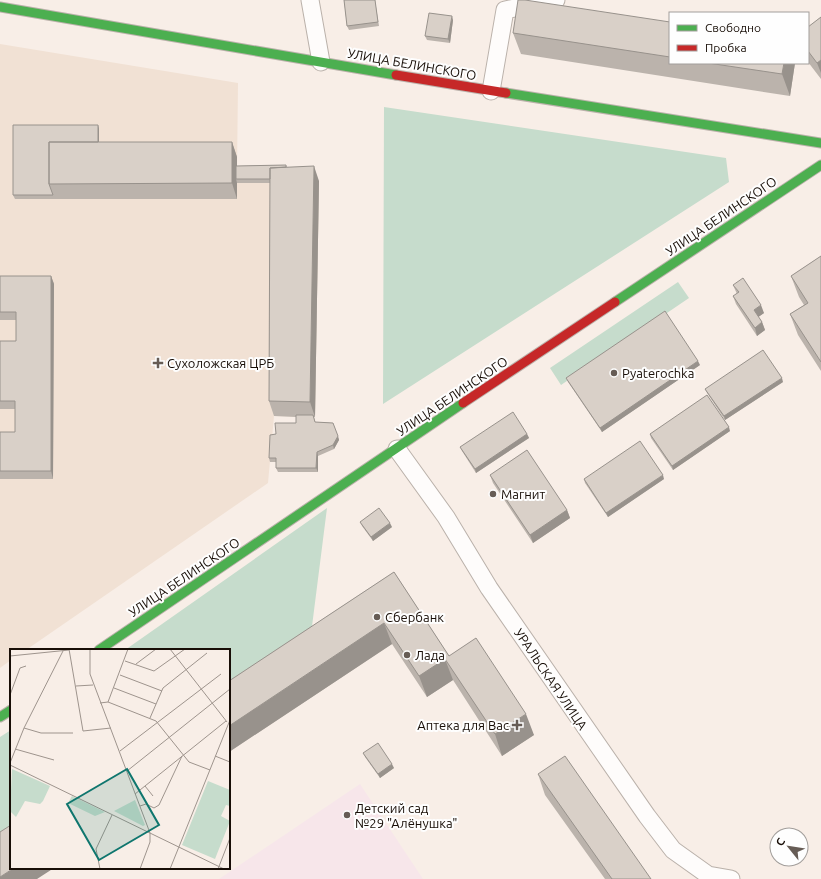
<svg xmlns="http://www.w3.org/2000/svg" width="821" height="879" viewBox="0 0 821 879" font-family="Ubuntu,sans-serif">
<style>
.built{fill:#f1e1d4}
.education{fill:#f7e6ea}
.green{fill:#c6dccc}
.lines{fill:none;stroke-linecap:round;stroke-linejoin:round}
.street-casing{stroke:#bab1aa;stroke-width:19}
.fast-casing{stroke:#bab1aa;stroke-width:11}
.jam-casing{stroke:#bab1aa;stroke-width:11}
.street{stroke:#fefcfb;stroke-width:17}
.fast{stroke:#4caf50;stroke-width:9}
.jam{stroke:#c62828;stroke-width:9}
.wall{fill:#bbb3ac}
.shaded-wall{fill:#98928c}
.building{fill:#d9d0c8;stroke:#98928c}
.poi-dot{fill:#665c55;stroke:#fefefe;stroke-width:1.5}
.labels{text-anchor:middle;stroke-width:4;stroke-linejoin:round;paint-order:stroke}
.street-label{font-size:13px;fill:#180e07;stroke:#fefefe}
.poi-label{font-size:13px;fill:#180e07;stroke:#fefefe;text-anchor:start}
.inset-road{fill:none;stroke:#9e948d;stroke-width:1}
.view{fill:#0f766e;fill-opacity:0.15;stroke:#0f766e;stroke-width:2}
.inset-edge{fill:none;stroke:#180e07;stroke-width:2}
</style>
<rect width="100%" height="100%" fill="#f8eee7"/>
<path class="built" d="M0,44l238,39 -1,87 51,12 31,-1 -4,236 -41,-1 -6,67 -242,167h-15v10l-11,8z"/>
<path class="education" d="M360,784l63,95h-204z"/>
<path class="green" d="M384,107l342,51 3,24 -346,222z
M678,282l11,16 -128,87 -11,-17z
M327,508l-17,134 -81,55v-47h-104z
M11,730v116l-11,8v-117z"/>
<g class="lines">
<defs>
<path id="street" d="M310,0l11,62
M491,91l14,-81 51,-10
M397,449l49,68 43,71 158,228 26,34 35,25 23,4"/>
<path id="fast" d="M0,7l396,68
M506,93l315,50
M615,302l206,-137
M99,650l364,-247
M0,717l11,-7"/>
<path id="jam" d="M396,75l110,18
M463,403l152,-101"/>
</defs>
<use href="#street" class="street-casing"/>
<use href="#fast" class="fast-casing"/>
<use href="#jam" class="jam-casing"/>
<use href="#street" class="street"/>
<use href="#fast" class="fast"/>
<use href="#jam" class="jam"/>
</g>
<path class="wall" d="M344,0h31l4,26 -30,4 -2,-4z
M821,17v62l-13,-17v-35z
M453,20l-3,23 -23,-3 -2,-4z
M670,22v41h125l-5,33 -269,-42 -8,-21z
M98,125l1,4v13h133l5,15v9l49,-1 1,2 32,14 -4,236h-1l1,5 18,1 6,17 -5,9 -16,7v16h-40l-2,-4v-6h-6l-1,-4 7,-24 20,-11v-6l-22,-1 -5,-15 1,-218h-33v16h-222l-2,-4z
M821,256v115l-23,-36 -8,-21 14,-9 -5,-8 -8,-21z
M0,276h51l3,8 -1,195h-53v-47h15v-23h-15v-68h16v-21h-16z
M733,285l31,28 -6,4 4,5 3,8 -8,6 -21,-32 -3,-8 4,-2z
M700,365l-98,67 -34,-50 -2,-4z
M783,382l-58,38 -18,-27 -2,-4z
M730,431l-57,39 -22,-32 -1,-4z
M527,434l2,4 -53,35 -14,-22 -2,-4z
M490,475l77,35 3,8 -37,25 -40,-60z
M584,479h80l-56,38 -23,-34z
M360,522l32,5 -19,14 -11,-15z
M394,572l55,84 85,79 -32,21 -49,-76 -26,17 -35,-53 -163,108v-71z
M363,753l31,15 -14,10 -15,-21z
M538,774l113,105h-46l-60,-84z"/>
<path class="shaded-wall" d="M452,16l1,4 -3,23 -2,-4z
M821,60v13l-4,-10z
M784,63h11l-5,33 -8,-22z
M98,125l1,4v28l-1,-4z
M232,142l5,15v22h-1l1,4v16l-5,-16z
M314,166l5,15 -4,236 -5,-15z
M51,276l3,8 -1,195 -2,-8z
M761,305l3,8 -7,5 -3,-8z
M762,322l3,8 -8,6 -2,-8z
M698,361l2,4 -98,67 -2,-4z
M782,378l1,4 -58,38 -1,-4z
M729,427l1,4 -57,39 -1,-4z
M527,434l2,4 -53,35 -1,-4z
M338,436l1,4 -5,9 -1,-4z
M317,452l1,4v16l-2,-4z
M663,475l1,4 -56,38 -2,-4z
M567,510l3,8 -37,25 -3,-8z
M390,523l2,4 -19,14 -2,-4z
M384,623l8,21 -163,108v-26z
M445,659l8,21 -26,17 -8,-21z
M526,714l8,21 -32,21 -7,-22z
M392,764l2,4 -14,10 -2,-4z
M14,868h40l-17,11h-37v-2z"/>
<path class="building" d="M344,0h31l3,22 -31,4z
M518,0h7l145,22v35l-157,-24z
M429,13l23,3 -4,23 -23,-3z
M821,17v43l-4,3 -9,-12v-24z
M708,63h76l-2,11z
M13,125h85v17h-49v42l4,11h-40z
M49,142h183v41l-183,1z
M286,165v2l-16,1v11h-34v-13z
M314,166l-4,236 -41,-1 1,-233z
M821,256v106l-31,-48 18,-11 -17,-27z
M0,276h51v195h-51v-39h15v-31h-15v-60h16v-29h-16z
M743,278l18,27 -7,5 8,12 -7,6 -22,-32 6,-4 -6,-7z
M665,311l33,50 -98,67 -34,-50z
M763,350l19,28 -58,38 -19,-27z
M707,395l22,32 -57,39 -22,-32z
M513,412l14,22 -52,35 -15,-22z
M296,415h17l2,7 18,1 5,13 -5,9 -16,7 -1,16h-40v-10h-7l1,-23 6,-1 -1,-11h21z
M640,441l23,34 -57,38 -22,-34z
M527,450l40,60 -37,25 -40,-60z
M379,508l11,15 -19,14 -11,-15z
M394,572l55,84 27,-18 50,76 -31,20 -50,-75 -26,17 -35,-53 -155,103v-45z
M378,743l14,21 -14,10 -15,-21z
M565,756l86,123h-39l-74,-105z
M11,825v43h3l-14,9v-45z"/>
<g class="poi-dot">
<path d="M156 357h4v4h4v4h-4v4h-4v-4h-4v-4h4z"/>
<circle cx="614" cy="373" r="4"/>
<circle cx="493" cy="494" r="4"/>
<circle cx="377" cy="617" r="4"/>
<circle cx="407" cy="655" r="4"/>
<path d="M515 719h4v4h4v4h-4v4h-4v-4h-4v-4h4z"/>
<circle cx="347" cy="815" r="4"/>
</g>
<g class="labels">
<g class="street-label">
<text transform="translate(412 64) rotate(10)" y="5">УЛИЦА БЕЛИНСКОГО</text>
<text transform="translate(721 216) rotate(-34)" y="5">УЛИЦА БЕЛИНСКОГО</text>
<text transform="translate(452 396) rotate(-34)" y="5">УЛИЦА БЕЛИНСКОГО</text>
<text transform="translate(184 577) rotate(-34)" y="5">УЛИЦА БЕЛИНСКОГО</text>
<text transform="translate(551 679) rotate(56)" y="5">УРАЛЬСКАЯ УЛИЦА</text>
</g>
<g class="poi-label">
<text x="167" y="368">Сухоложская ЦРБ</text>
<text x="622" y="378">Pyaterochka</text>
<text x="501" y="499">Магнит</text>
<text x="385" y="622">Сбербанк</text>
<text x="415" y="660">Лада</text>
<text x="509" y="730" text-anchor="end">Аптека для Вас</text>
<text x="355" y="813">Детский сад<tspan x="355" dy="15">№29 "Алёнушка"</tspan></text>
</g>
</g>
<g transform="translate(10 649)">
<rect width="220" height="220" fill="#f8eee7"/>
<path d="M2,120l38,17 -7,15 -3,3 -15,-3 -9,16 -6,-6zM198,132l22,9v16l-4,-1 -5,11 9,5 -15,38 -33,-14zM62,147l33,16 -10,4 -27,-13zM125,151l10,25 -2,1 -29,-15z" fill="#c6dccc"/>
<path class="inset-road" d="M59,0l14,82 28,-3M80,0v25l60,159v9l-10,27M160,0l57,73M0,7l59,-6M115,12l29,10 31,-22M126,15l20,-15M110,26l42,16M66,37l17,-1M104,39l42,16M0,46l10,-27 6,-2M98,53l20,-53M90,54l8,-1 48,19 33,41 21,8M140,69l13,-30 44,-35M14,79l17,5h32M5,100l39,11M110,102l101,-77M205,107l15,6M0,114l14,-35 40,-79M0,116l214,104M117,122l103,-82M135,137l8,10M125,145l91,-73M130,157l6,-2 8,4 5,-3 23,-49M90,220l-4,-20 16,-34M160,220l60,-149M208,220l12,-31"/>
<path class="view" d="M117,120l32,56 -60,35 -32,-56z"/>
<rect width="220" height="220" class="inset-edge"/>
</g>
<rect x="669" y="12" width="140" height="52" fill="#fefefe" stroke="#a29e9b"/>
<rect x="677" y="25" width="20" height="6" fill="#4caf50" stroke="#a29e9b"/>
<text x="705" y="32" font-size="12" fill="#180e07">Свободно</text>
<rect x="677" y="45" width="20" height="6" fill="#c62828" stroke="#a29e9b"/>
<text x="705" y="52" font-size="12" fill="#180e07">Пробка</text>
<g transform="translate(789 847) rotate(300)"><circle r="19" fill="#fefefe" stroke="#a29e9b"/>
<path d="M0-3L7 15L0 10L-7 15Z" fill="#665c55"/>
<text y="-6" font-size="11" font-weight="bold" text-anchor="middle" fill="#180e07">С</text>
</g>
</svg>
